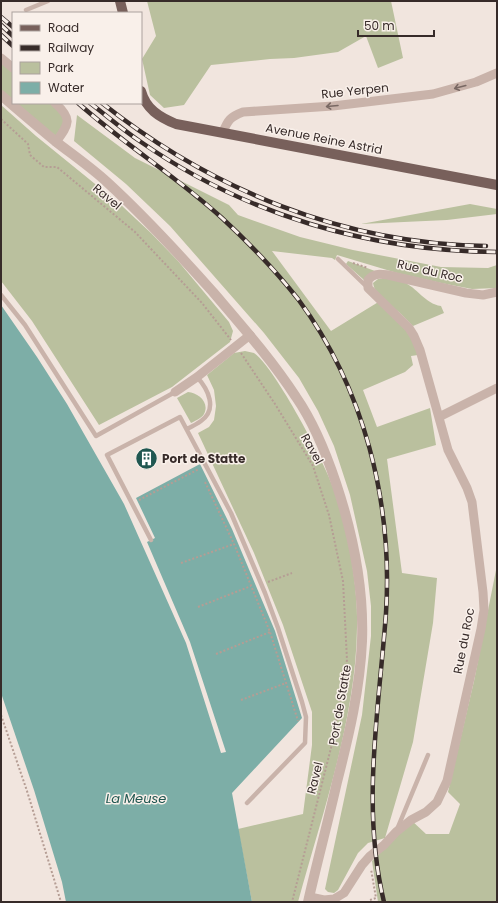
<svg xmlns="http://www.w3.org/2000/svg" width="498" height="903" viewBox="0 0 498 903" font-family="Poppins,sans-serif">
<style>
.green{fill:#bac09e}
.water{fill:#7daea7}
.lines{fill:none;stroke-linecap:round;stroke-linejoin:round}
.path{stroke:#b59d94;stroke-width:2;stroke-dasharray:2 2;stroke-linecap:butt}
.service{stroke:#c9b3aa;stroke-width:4.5}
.minor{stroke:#c9b3aa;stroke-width:9}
.tertiary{stroke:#c9b3aa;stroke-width:10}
.primary{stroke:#78605b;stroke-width:10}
.rail-casing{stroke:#372b29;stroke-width:4.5}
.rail{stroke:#f9f0ea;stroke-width:3;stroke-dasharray:9;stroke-linecap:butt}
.oneway{stroke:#796863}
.labels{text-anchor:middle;stroke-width:3;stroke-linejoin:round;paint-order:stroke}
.street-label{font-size:12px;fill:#372b29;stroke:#f9f0ea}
.poi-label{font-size:12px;font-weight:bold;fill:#372b29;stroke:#f9f0ea;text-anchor:start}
.water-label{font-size:13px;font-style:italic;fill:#205751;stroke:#f9f0ea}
</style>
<rect width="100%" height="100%" fill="#f1e5de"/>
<path class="green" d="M147,1h244l12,57 -25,10 -12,-32 -28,16 -44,6 -24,1 -59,6 -27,40 -20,3 -14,-13 -8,-36 14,-23z
M1,58l12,10v35h42l13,15 -12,24 -55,-47z
M1,105l35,31 85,69 30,28 27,28 51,61 4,9 -3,11 -58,45 -73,38 -67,-104 -31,-40z
M77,115l58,43 94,47 9,10 62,22 53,13 88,17 47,1 9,-3v23l-25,1 -31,-6 -44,-10 -60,-18 -2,5 -3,-2 -60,-7 59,80 49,-30 29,27 9,27 -7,1 2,9 -8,7 -42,18 14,37 53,-19 6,37 -49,14 15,114 35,5 -4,45 -20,119 -28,96 -17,5 -10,10 -20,37 -4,3 -6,-1 -3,-3 37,-174 9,-79v-30l-4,-35 -17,-76 -16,-49 -16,-35 -19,-33 -35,-45 -94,-107 -44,-42 -52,-43z
M470,204l27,5v5l-50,6 -86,4z
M348,261l27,10 -11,9 -18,-16z
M378,279c7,-1 18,1 25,3 14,5 22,22 38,24l3,7 -31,13c-4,-4 -8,-8 -12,-12 -9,-9 -26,-17 -28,-31z
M245,351c3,1 6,1 9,2 13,8 40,55 48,70 17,32 35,66 43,103 7,31 13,70 12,102 -1,91 -35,186 -59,274h-46l-14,-73 65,-15 9,-69v-33l-29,-87 -29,-72 -56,-120 11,-6 5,-7 2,-14 -2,-16 -7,-15 27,-22z
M188,392c10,1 22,10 16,22 -2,4 -9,7 -13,9l-14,-25z
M497,565v337h-119l-6,-41 39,-41 15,14h23l11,-30 -12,-12 26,-111z"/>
<path class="water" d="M1,305l36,52 30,47 57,100 62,139 35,110 5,-1 -36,-110 -43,-100 8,-4 -19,-40 64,-34 32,65 43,102 27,87 -70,75 20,109h-186l-4,-20 -28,-92 -33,-97z"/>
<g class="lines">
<path class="path" d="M1,119l27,25 2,11 14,12h13l78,65 67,71 29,37
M353,263l15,5
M241,353l34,51 38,62 16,49 14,66 4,79 -14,80 -41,162
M205,482l29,62 36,88 28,89
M139,500l60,-31
M181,563l53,-19
M268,582l24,-9
M198,607l53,-21
M216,654l54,-22
M241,700l45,-17
M1,715l26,76 34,111
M370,900l6,-2 -5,-29"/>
<path class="service" d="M26,10l22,-9
M338,259l29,28
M1,295l24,30 71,111 79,-44
M187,429c4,-2 10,-5 14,-8 17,-12 7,-32 -4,-44
M151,540l-44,-85 73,-38 51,96 34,80 13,35 24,74 4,15 -1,26 -58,60
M398,827l30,-72"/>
<path class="minor" d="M1,58l12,10
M55,103c18,16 14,21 1,39
M223,132c5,-12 7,-15 20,-20l90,-6 100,-12 43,-12 21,-9
M175,392l22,-15 53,-42
M439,417l58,-29
M310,897l14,3 10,-1 10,-6 18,-28 8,-9 14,-11 12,-13 15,-12 15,-8 11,-10 10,-21 34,-152 3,-19 -1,-18 -11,-90 -5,-14 -19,-38 -28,-100 -6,-14 -5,-8 -41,-40v-8c6,-7 11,-6 20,-5l78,18 17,2 14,-3"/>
<path class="tertiary" d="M1,95c18,16 36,31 54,46 18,14 37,27 53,42 37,34 71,71 105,109 29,34 59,68 83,105 18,26 30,56 40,86 17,51 28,104 26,158 -2,48 -13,94 -25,141 -9,40 -20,80 -29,120"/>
<path class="primary" d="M120,1l3,12
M141,91c5,18 18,26 35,33l321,61"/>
<defs>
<path id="rail" d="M1,17l12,10
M1,25l12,11
M1,35l12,11
M78,103c46,41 99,74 144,115 27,25 53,52 76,81 66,89 95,203 88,314 -7,96 -25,194 -2,289
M90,103c17,13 33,27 51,39 105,73 228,109 356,110
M102,103c110,87 242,141 384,143"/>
</defs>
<use href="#rail" class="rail-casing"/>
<use href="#rail" class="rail"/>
</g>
<defs><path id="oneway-shaft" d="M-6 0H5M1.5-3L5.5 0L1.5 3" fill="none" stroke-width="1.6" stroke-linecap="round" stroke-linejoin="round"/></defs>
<g class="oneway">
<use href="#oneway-shaft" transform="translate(460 87) rotate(165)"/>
<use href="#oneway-shaft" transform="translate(332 106) rotate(175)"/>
</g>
<defs>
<symbol id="building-disc" viewBox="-11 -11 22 22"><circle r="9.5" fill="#205751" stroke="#f9f0ea"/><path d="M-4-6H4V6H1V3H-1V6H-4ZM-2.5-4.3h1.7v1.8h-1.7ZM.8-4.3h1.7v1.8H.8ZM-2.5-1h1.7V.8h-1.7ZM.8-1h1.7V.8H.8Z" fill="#fff"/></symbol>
</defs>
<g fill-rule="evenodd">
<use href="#building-disc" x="134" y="446" width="25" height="25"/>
</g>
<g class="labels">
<g class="street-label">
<text transform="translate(355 91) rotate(-6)" y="4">Rue Yerpen</text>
<text transform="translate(324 139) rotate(11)" y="4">Avenue Reine Astrid</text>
<text transform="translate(107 197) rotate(40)" y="4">Ravel</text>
<text transform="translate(430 271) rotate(13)" y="4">Rue du Roc</text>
<text transform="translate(312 449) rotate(61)" y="4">Ravel</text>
<text transform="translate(464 641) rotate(-79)" y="4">Rue du Roc</text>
<text transform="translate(340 705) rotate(-80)" y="4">Port de Statte</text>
<text transform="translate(315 778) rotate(-76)" y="4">Ravel</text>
</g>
<g class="poi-label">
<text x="162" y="463">Port de Statte</text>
</g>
<g class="water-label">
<text x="136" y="803">La Meuse</text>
</g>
</g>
<rect width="498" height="903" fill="none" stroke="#372b29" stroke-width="4"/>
<rect x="12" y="12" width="130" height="92" fill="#f9f0ea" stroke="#aba19d"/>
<rect x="20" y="25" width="20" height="6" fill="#78605b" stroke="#aba19d"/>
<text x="48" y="32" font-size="12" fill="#372b29">Road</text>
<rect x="20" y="45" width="20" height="6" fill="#372b29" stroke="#aba19d"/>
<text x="48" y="52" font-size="12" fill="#372b29">Railway</text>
<rect x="20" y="62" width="20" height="12" fill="#bac09e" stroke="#aba19d"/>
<text x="48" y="72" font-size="12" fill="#372b29">Park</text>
<rect x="20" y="82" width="20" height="12" fill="#7daea7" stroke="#aba19d"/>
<text x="48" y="92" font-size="12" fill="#372b29">Water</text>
<path d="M358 30v6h76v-6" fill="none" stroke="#372b29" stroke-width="2"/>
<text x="364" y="30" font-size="12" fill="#372b29" stroke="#f9f0ea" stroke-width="3" paint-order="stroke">50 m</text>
</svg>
